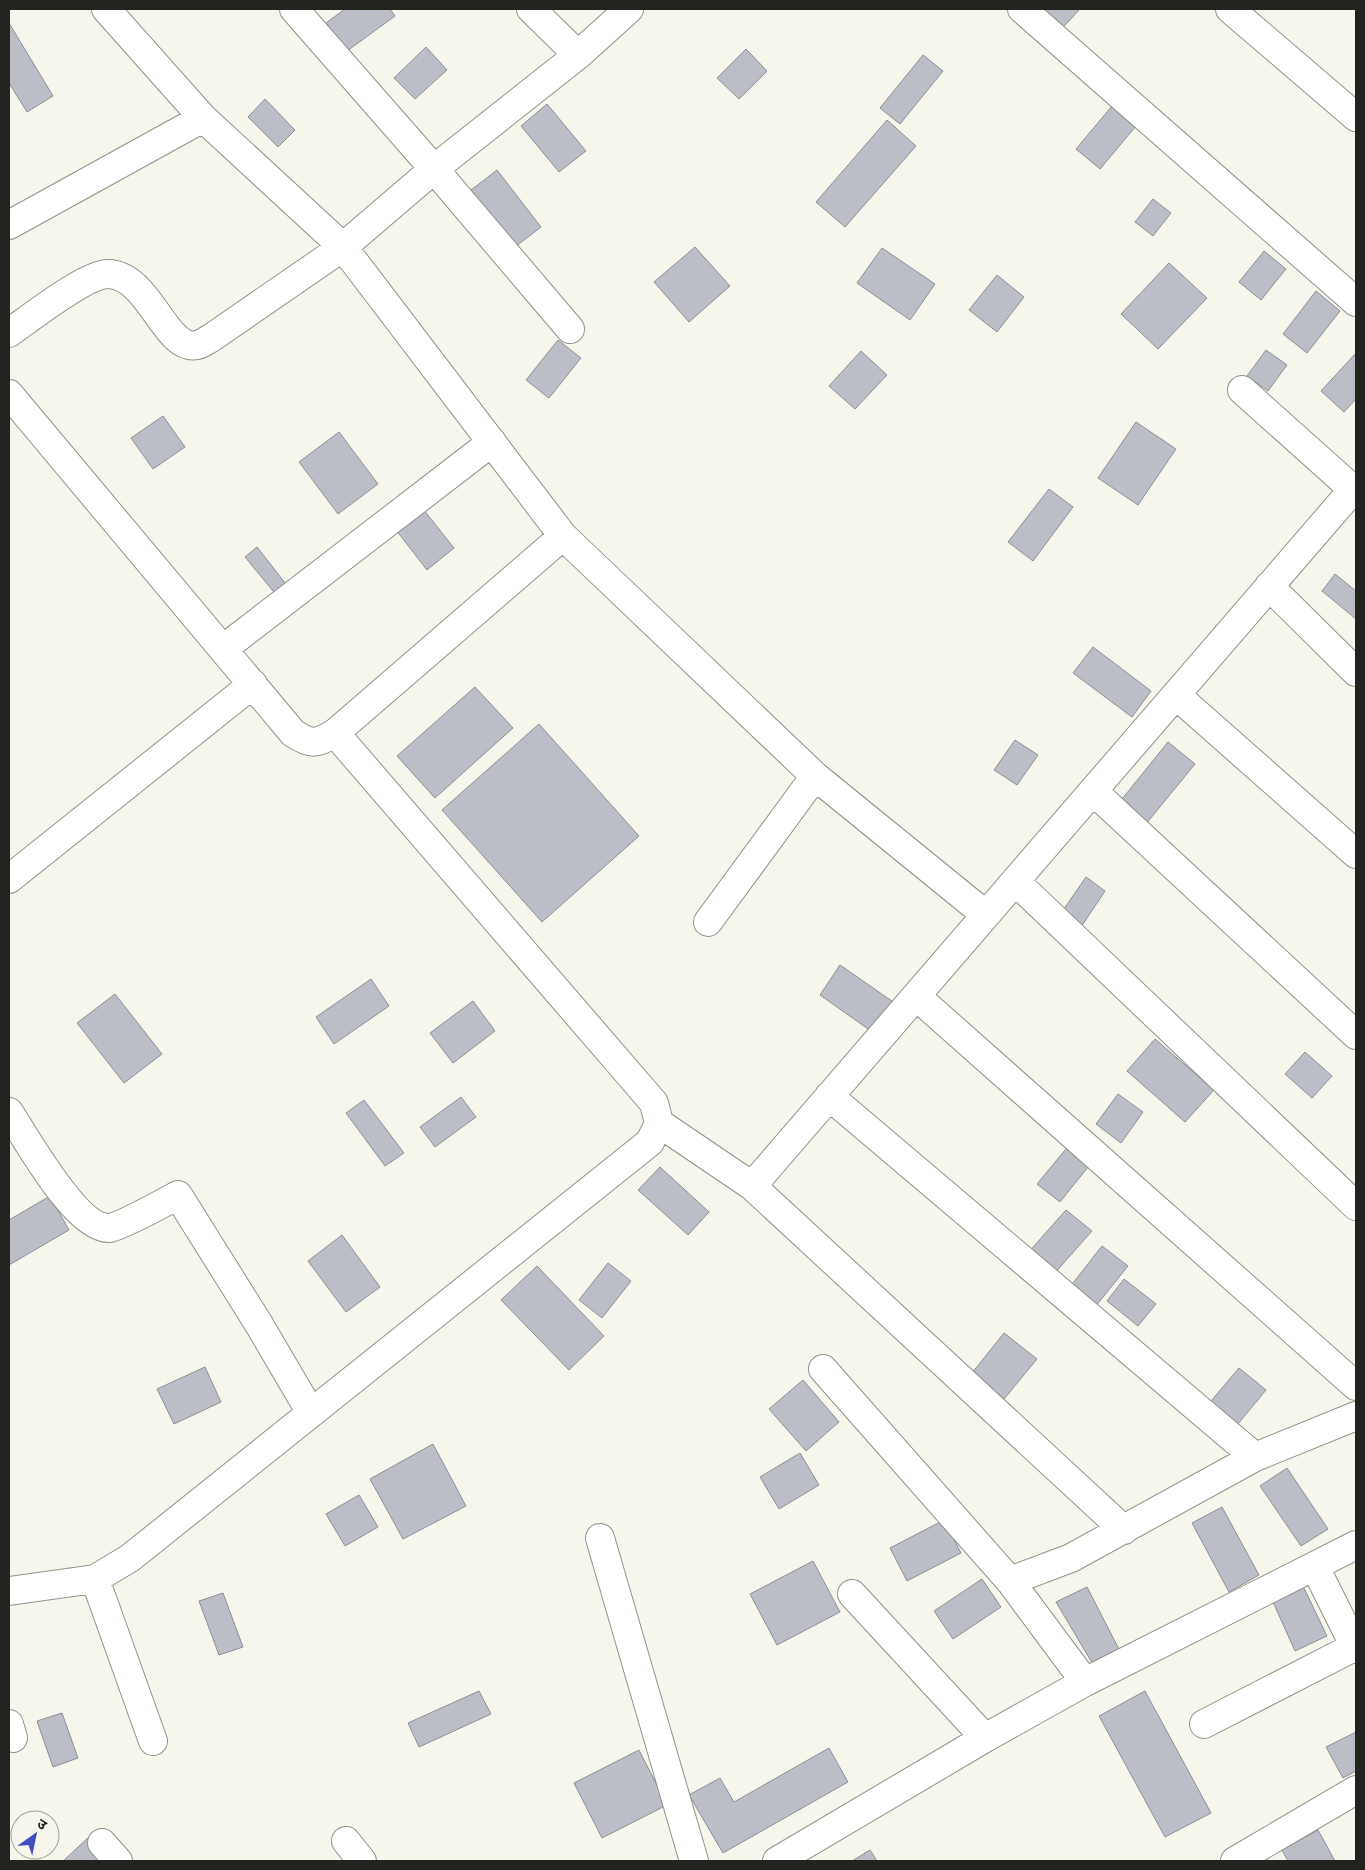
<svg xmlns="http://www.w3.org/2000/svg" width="1365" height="1870" viewBox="0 0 1365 1870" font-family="Lato,'Noto Sans Devanagari',sans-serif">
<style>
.building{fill:#bbbec7;stroke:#8b8e96}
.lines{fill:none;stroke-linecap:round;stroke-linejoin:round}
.minor-casing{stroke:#939289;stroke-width:30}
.minor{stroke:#fff;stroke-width:28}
</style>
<rect width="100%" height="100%" fill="#f7f6ec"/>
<path class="building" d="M345,9h45l5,7 -48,35 -21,-28z
M1022,9h58l-26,28z
M9,23l44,73 -26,16 -18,-29z
M426,47l21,23 -32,29 -21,-21z
M746,49l21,22 -28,28 -22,-21z
M923,55l20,16 -43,53 -20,-16z
M265,99l30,31 -17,17 -30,-30z
M547,104l39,47 -27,21 -38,-46z
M1112,106l24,20 -36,43 -24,-20z
M887,120l29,26 -71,81 -29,-25z
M497,170l44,57 -35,27 -44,-57z
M1153,199l18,14 -18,23 -18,-14z
M695,247l35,39 -41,36 -35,-40z
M882,248l53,36 -25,36 -53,-37z
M1264,251l22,18 -25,31 -22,-18z
M1169,263l38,35 -49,51 -37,-35z
M997,275l27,22 -27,35 -28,-22z
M1316,291l24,20 -33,42 -24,-19z
M558,340l23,18 -32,40 -23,-18z
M1266,350l21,15 -19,26 -21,-15z
M861,351l26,24 -32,34 -26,-23z
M1356,353v46l-12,13 -23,-21z
M163,416l22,31 -32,22 -22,-31z
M1136,422l40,27 -38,56 -40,-27z
M339,432l39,52 -40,30 -39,-52z
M1049,489l24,18 -40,54 -25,-19z
M423,509l31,39 -27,22 -31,-40z
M257,547l32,41 -11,9 -33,-40z
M1335,574l21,17v28l-34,-28z
M1093,647l58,44 -19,26 -59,-44z
M475,687l38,41 -78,70 -38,-42z
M539,724l100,112 -97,86 -100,-112z
M1015,740l23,15 -21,30 -23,-15z
M1168,742l27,22 -54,66 -27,-21z
M1086,877l19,14 -26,39 -20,-14z
M840,965l59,41 -21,30 -58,-41z
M371,979l18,27 -55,38 -18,-27z
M115,994l47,60 -38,29 -47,-60z
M473,1001l22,30 -42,32 -23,-30z
M1155,1039l59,51 -29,32 -58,-51z
M1305,1052l27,24 -20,22 -27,-24z
M1118,1094l25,18 -22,31 -25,-19z
M461,1097l15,20 -41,30 -15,-20z
M364,1100l40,53 -19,13 -39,-53z
M1070,1144l22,18 -32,40 -23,-18z
M660,1167l49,45 -21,23 -50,-45z
M50,1196l19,34 -60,35v-45z
M1066,1210l26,21 -39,44 -26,-21z
M342,1235l38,52 -34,25 -38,-51z
M1102,1246l26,20 -37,46 -25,-20z
M608,1263l23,18 -29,37 -23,-18z
M537,1266l67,70 -35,34 -68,-70z
M1124,1279l32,25 -18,22 -31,-25z
M1004,1333l33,26 -33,40 -32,-26z
M205,1367l16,35 -47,22 -17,-35z
M1239,1368l27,22 -33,40 -27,-23z
M803,1380l36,42 -33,29 -37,-42z
M433,1444l33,62 -63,33 -33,-60z
M800,1453l19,32 -40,24 -19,-32z
M1287,1468l41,61 -27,17 -41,-60z
M359,1495l19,32 -33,19 -19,-32z
M1222,1507l37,68 -30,17 -37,-69z
M944,1520l17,33 -54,28 -17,-33z
M813,1561l27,51 -63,33 -27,-51z
M982,1579l19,28 -48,32 -19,-28z
M1087,1587l36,70 -29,9 -38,-64z
M1304,1588l23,48 -32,15 -22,-49z
M223,1593l20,54 -24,8 -20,-54z
M479,1691l12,23 -72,33 -11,-24z
M1145,1691l66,122 -46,24 -66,-121z
M62,1713l16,45 -25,9 -16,-46z
M1356,1732v39l-13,7 -17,-31z
M829,1748l19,34 -125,71 -34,-58 31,-17 14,24z
M639,1750l28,55 -65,33 -28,-55z
M1318,1830l17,31h-47l-6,-11z
M89,1837l23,24h-49z
M870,1850l7,11h-25z"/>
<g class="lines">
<defs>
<path id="minor" d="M106,9l97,109 140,129 220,289 252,240 171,139
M294,9l140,160 136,160
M531,9l47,46
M1022,9l334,293
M1230,9l126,108
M9,225l194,-107
M9,333c20,-14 77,-59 99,-59 42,1 57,78 89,71 5,-1 10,-5 14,-7l132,-91 91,-78 144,-114 51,-46
M1242,390l114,102
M9,394l284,339c18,12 24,11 42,0l228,-197
M1269,586l87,86
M223,649l269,-207
M1176,695l180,159
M335,733l319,370 5,20 93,63 372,344
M1093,791l263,244
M9,879l244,-195
M1015,881l341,325
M708,922l107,-146
M916,996l440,390
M829,1096l426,361
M9,1112c17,26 67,117 100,116 11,-1 56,-26 69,-33l82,131 51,87
M752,1186l604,-700
M823,1369l187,212 75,101
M600,1538l94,323
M1315,1567l41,82
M95,1579l58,162
M1010,1581l61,-23 184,-101 101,-41
M9,1591l86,-12 35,-21 520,-416 9,-19
M852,1594l133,144
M9,1724l4,14
M1204,1724l152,-78
M346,1841l16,20
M102,1843l16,18
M777,1861l208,-123 100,-56 271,-137
M1235,1861l121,-71"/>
</defs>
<use href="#minor" class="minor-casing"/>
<use href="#minor" class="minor"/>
</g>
<rect width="1365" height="1870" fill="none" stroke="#22221e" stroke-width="20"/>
<g transform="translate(35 1835) rotate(33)"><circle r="24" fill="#f7f6ec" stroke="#a2a19a"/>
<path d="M0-4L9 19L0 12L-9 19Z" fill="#404dc1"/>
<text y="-8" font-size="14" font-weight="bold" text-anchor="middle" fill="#22221e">उ</text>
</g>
</svg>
